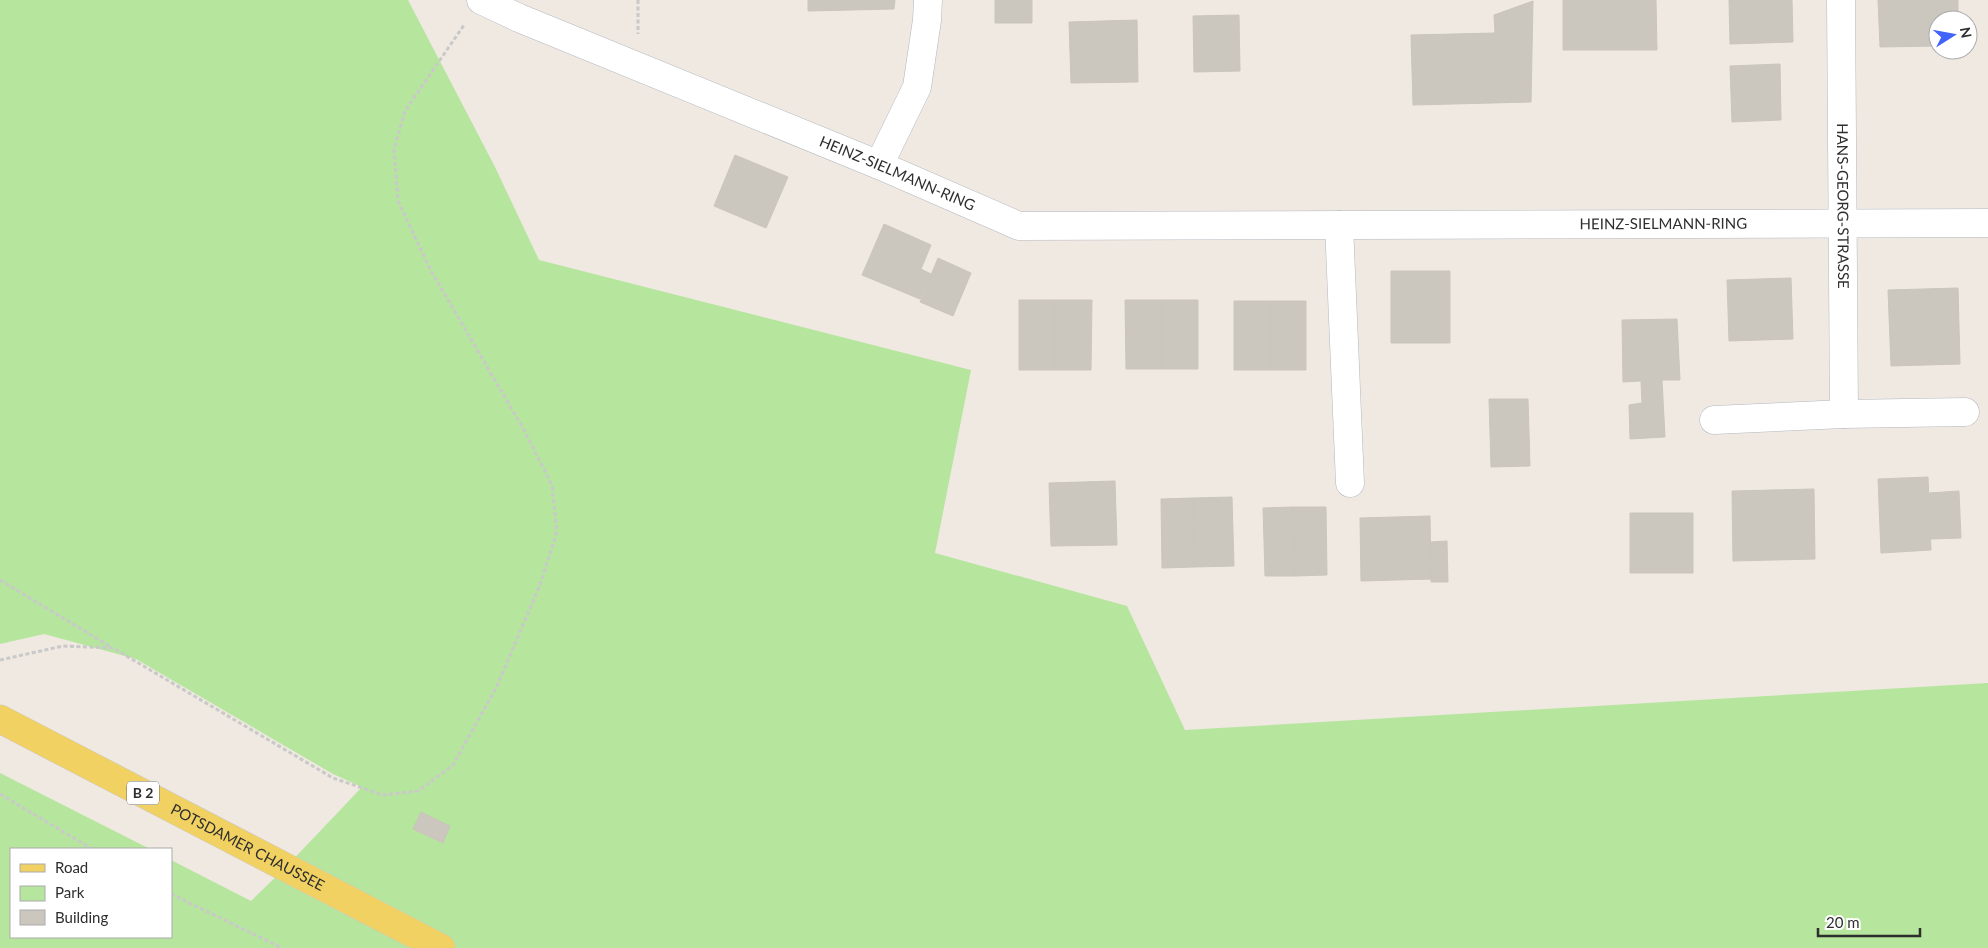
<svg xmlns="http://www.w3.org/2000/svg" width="1988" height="948" viewBox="0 0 1988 948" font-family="Lato,sans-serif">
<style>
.green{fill:#b6e59e}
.building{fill:#cbc7bf;stroke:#cbc5ba}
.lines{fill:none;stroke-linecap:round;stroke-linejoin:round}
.street-casing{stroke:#b4b7c1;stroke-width:29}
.primary-casing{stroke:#c9c9c9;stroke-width:29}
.path{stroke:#c9c9c9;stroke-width:3;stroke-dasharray:4 2.5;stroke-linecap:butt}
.street{stroke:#fff;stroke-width:28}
.primary{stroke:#f2d163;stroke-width:28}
.labels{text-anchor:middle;stroke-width:4;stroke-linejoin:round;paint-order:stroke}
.shield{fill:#fff;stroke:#6d6d6d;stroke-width:1}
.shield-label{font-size:14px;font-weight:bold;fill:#2e2e2e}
.street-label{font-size:15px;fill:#2e2e2e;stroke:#fff}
</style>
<rect width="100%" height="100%" fill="#efe9e1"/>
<path class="green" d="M0,0h408l87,167 44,93 432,110 -36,183 192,53 58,124 803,-47v265h-1988v-175l150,76h-139v88h160v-77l80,41 34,-33 77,-81 -29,-13 -197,-115 -92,-25 -44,10z"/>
<path class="building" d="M808,0h87l-1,9 -86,2z
M995,0h37v23h-37z
M1563,0h93l1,50h-94z
M1729,0h63l1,42 -63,2z
M1878,0h80v20h-20v26l-58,1z
M1533,1l-2,101 -118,3 -2,-70 84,-2 -1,-18z
M1239,15l1,56 -46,1 -1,-56z
M1137,20l1,62 -67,1 -2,-61z
M1780,64l1,56 -49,2 -2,-56z
M735,155l53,22 -22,51 -52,-22z
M884,224l47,21 -10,24 10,5 -11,25 -58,-24z
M938,258l33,15 -18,43 -33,-14z
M1391,271h59v72h-59z
M1791,278l2,61 -64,2 -2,-61z
M1958,288l2,76 -69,2 -3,-76z
M1019,300h36v70h-36z
M1055,300h37l-1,70h-36z
M1125,300h37v69h-36z
M1162,300h36v69h-36z
M1234,301h36v69h-36z
M1270,301h36v69h-36z
M1677,319l3,61h-18l3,57 -35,2 -1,-34 13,-2 -1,-22 -18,1 -1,-62z
M1489,399h39l2,67 -39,1z
M1928,477l3,73 -50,3 -3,-74z
M1115,481l2,64 -66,1 -2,-63z
M1814,489l1,70 -82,2 -1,-70z
M1959,491l2,47 -30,1 -2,-46z
M1232,497l2,69 -39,1 -2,-69z
M1193,498l2,69 -33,1 -1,-69z
M1293,507l2,69h-30l-2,-68z
M1293,507h33l1,68 -32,1z
M1630,513h63v60h-63z
M1430,516l1,63 -70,2 -1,-63z
M1447,541l1,41h-17v-40z
M421,812l29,14 -7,17 -30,-14z"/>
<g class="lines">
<defs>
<g id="street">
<path id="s1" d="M481,0l38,18 360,147 140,61 969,-3"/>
<path id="s2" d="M1841,0l3,414 121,-2"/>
<path d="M879,165l38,-78 10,-67 1,-20"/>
<path d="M1339,225l11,258"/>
<path d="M1714,420l130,-6"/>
</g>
<g id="primary">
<path id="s3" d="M0,719l441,229"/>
</g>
</defs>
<use href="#street" class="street-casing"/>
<use href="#primary" class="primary-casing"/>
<path class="path" d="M638,0v34
M0,580l111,67
M0,660l63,-14 50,2 220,130 50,17 35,-4 35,-26 43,-77 44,-103 17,-54 -5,-46 -28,-55 -94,-161 -32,-68 -4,-52 11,-38 59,-86
M0,794l92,55
M171,894l111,54"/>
<use href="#street" class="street"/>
<use href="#primary" class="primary"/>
</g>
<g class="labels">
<rect class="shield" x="127" y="781.5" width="32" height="23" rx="4"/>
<g class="shield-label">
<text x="143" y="798">B 2</text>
</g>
<g class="street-label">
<text dy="5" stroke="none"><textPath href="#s1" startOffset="451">HEINZ-SIELMANN-RING</textPath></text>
<text dy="5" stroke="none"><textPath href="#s2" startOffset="206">HANS-GEORG-STRASSE</textPath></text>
<text dy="5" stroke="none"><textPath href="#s1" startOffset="1228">HEINZ-SIELMANN-RING</textPath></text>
<text dy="5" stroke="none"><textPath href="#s3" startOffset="279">POTSDAMER CHAUSSEE</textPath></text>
</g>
</g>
<rect x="10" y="848" width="162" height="90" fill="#ffffff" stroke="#ababab"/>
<rect x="20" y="864" width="25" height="8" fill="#f2d163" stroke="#ababab"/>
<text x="55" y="873" font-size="15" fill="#2e2e2e">Road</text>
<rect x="20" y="886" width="25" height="15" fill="#b6e59e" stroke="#ababab"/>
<text x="55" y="898" font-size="15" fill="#2e2e2e">Park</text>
<rect x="20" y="910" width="25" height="15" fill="#cbc7bf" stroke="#ababab"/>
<text x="55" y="923" font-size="15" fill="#2e2e2e">Building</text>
<g transform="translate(1953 35) rotate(79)"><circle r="24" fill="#ffffff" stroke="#ababab"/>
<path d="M0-4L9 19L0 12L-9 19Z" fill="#4264fb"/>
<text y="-8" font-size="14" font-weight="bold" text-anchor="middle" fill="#2e2e2e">N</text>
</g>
<path d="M1818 928v8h102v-8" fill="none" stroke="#2e2e2e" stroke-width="2.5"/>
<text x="1826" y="928" font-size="15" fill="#2e2e2e" stroke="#ffffff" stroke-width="4" paint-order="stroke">20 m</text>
</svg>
